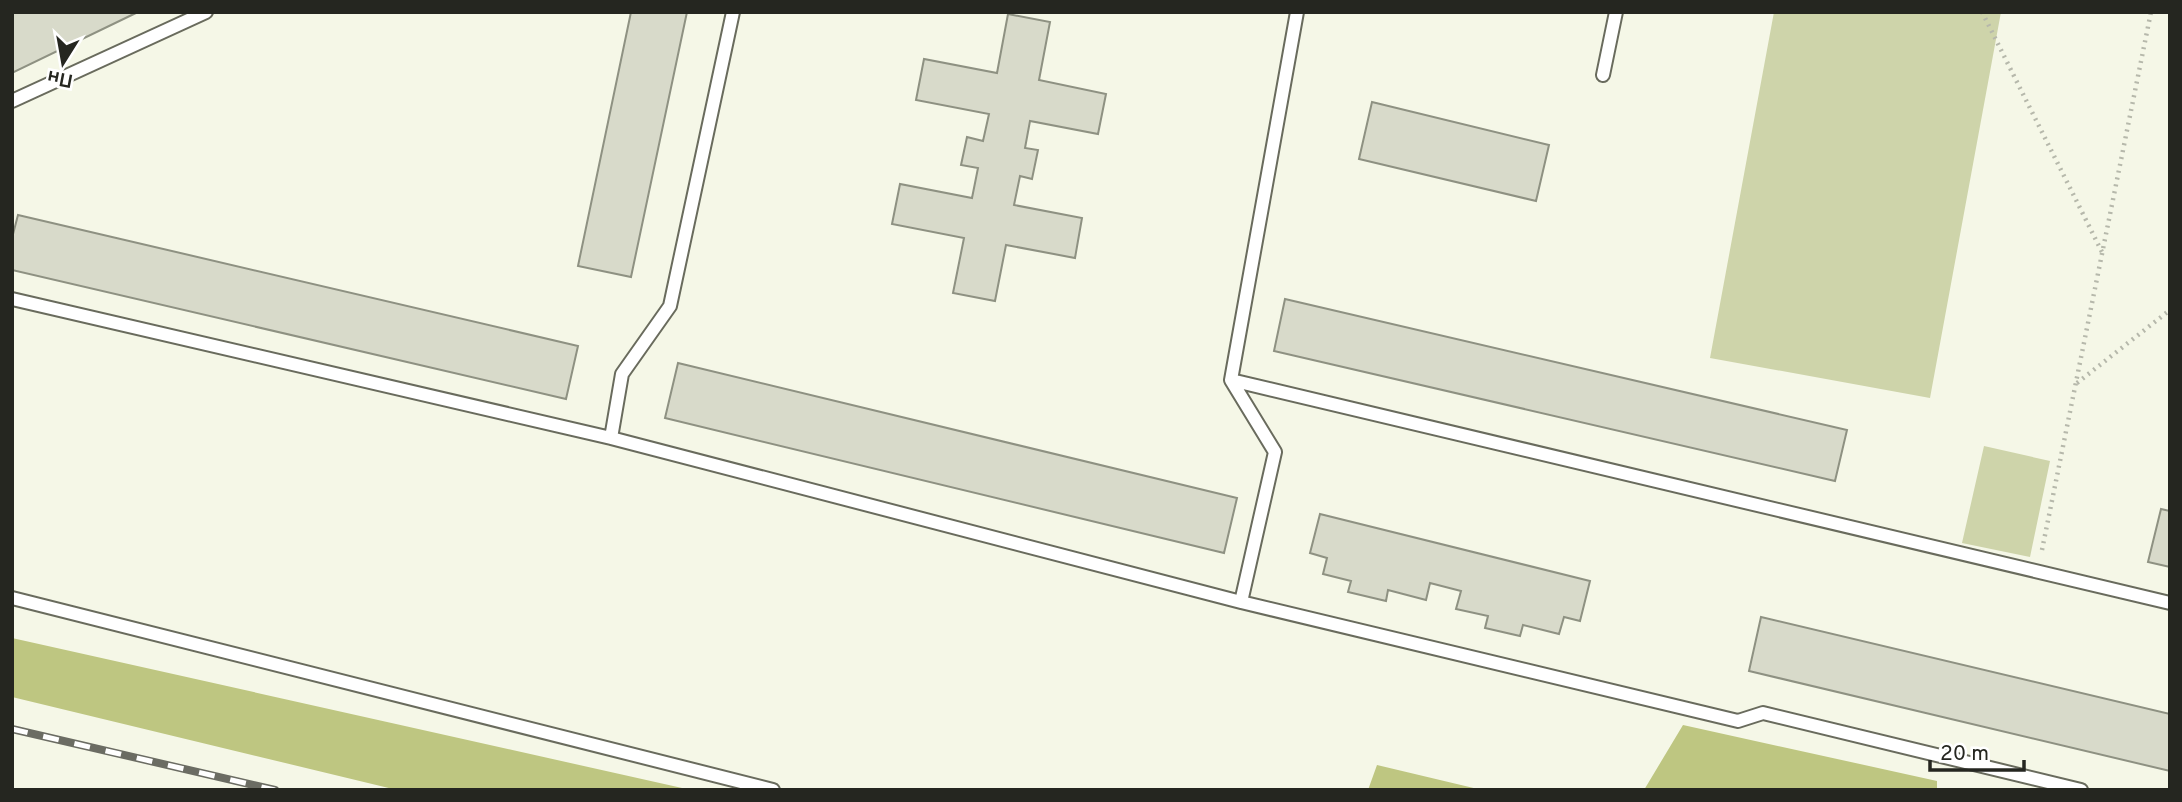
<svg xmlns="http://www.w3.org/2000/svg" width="2182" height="802" viewBox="0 0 2182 802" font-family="Overpass,sans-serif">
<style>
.green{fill:#ced4aa}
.forest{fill:#bec681}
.building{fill:#d8daca;stroke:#8e9182;stroke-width:2}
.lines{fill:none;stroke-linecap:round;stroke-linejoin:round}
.lane-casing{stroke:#696b5d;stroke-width:16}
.path{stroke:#b6b8ab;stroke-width:4.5;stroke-dasharray:2 5;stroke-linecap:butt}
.lane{stroke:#fff;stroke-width:12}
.rail-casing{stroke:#6b6c63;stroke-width:8}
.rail{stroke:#fff;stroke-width:5;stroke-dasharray:16;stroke-linecap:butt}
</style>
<rect width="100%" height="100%" fill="#f5f7e7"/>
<path class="green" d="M1774,12h227l-71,386 -220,-40z
M1984,446l66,15 -20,96 -68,-14z"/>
<path class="forest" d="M12,638l679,152h-294l-385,-93z
M1683,725l254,56v9h-293z
M1377,765l105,25h-114z"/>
<path class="building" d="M12,12h126l-126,61z
M631,12h56l-56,265 -53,-11z
M1008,14l42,8 -11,58 67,14 -8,40 -68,-13 -5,27 13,2 -6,29 -12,-3 -6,29 68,13 -7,40 -69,-13 -11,56 -42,-8 11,-55 -72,-14 8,-40 72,14 6,-30 -17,-3 6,-28 16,4 6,-27 -73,-14 8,-41 73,14z
M1372,102l177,43 -13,56 -177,-42z
M18,215l560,131 -12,53 -554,-129v-32z
M1285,299l562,131 -12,51 -561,-130z
M678,363l559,135 -13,55 -559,-135z
M2161,509l9,2v56l-22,-5z
M1320,514l270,67 -10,40 -16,-4 -5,17 -36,-9 -3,11 -35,-8 3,-12 -32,-7 5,-18 -31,-8 -4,17 -38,-10 -2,11 -38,-9 3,-11 -28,-7 4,-16 -17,-5z
M1761,617l409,97v57l-421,-100z"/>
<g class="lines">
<defs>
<path id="lane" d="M1297,12l-66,368 939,223
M1603,75l13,-63
M12,101l194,-89
M12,299l599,139 11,-64 48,-68 63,-294
M1231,380l44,72 -34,150 497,119 25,-8 318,77
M611,438l630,164
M12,598l761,192"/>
</defs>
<use href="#lane" class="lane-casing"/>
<path class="path" d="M1982,12l120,240
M2077,383l93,-73
M2042,550l109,-538"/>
<use href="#lane" class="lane"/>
<defs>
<path id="rail" d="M12,729l263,61"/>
</defs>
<use href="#rail" class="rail-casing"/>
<use href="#rail" class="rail"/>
</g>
<rect width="2182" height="802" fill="none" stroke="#252620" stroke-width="28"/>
<g transform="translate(63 63) rotate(191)" stroke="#ffffff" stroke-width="5" paint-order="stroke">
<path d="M0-5L12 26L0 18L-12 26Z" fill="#252620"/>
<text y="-10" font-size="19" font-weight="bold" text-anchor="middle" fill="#252620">Пн</text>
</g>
<path d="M1930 760v10h94v-10" fill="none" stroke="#252620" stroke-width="3.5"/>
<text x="1940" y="760" font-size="21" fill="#252620" stroke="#ffffff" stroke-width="5" paint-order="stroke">20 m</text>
</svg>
